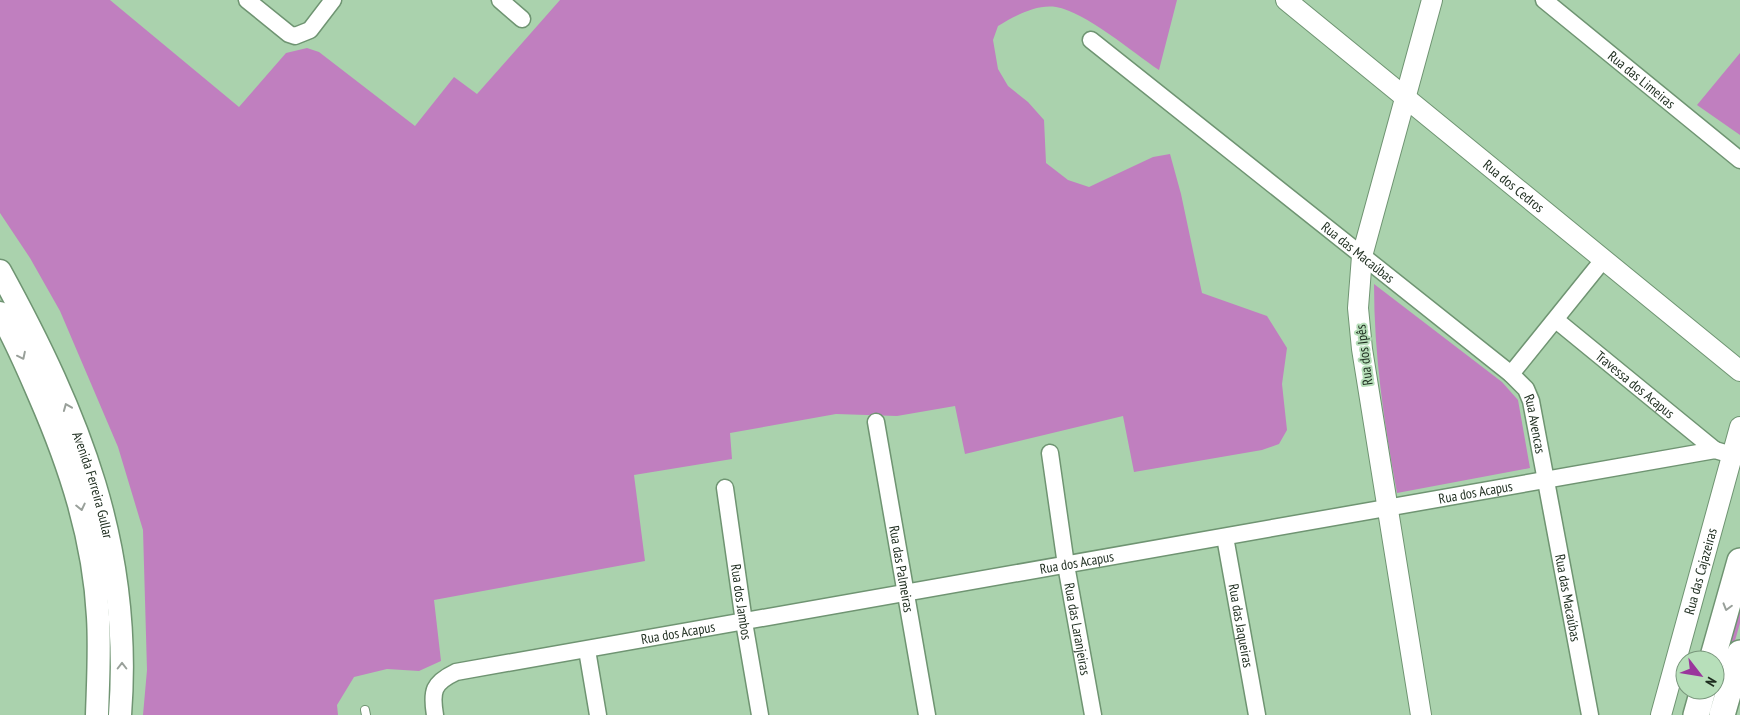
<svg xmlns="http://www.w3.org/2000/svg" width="1740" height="715" viewBox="0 0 1740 715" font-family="'PT Sans Narrow',sans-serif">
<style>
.green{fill:#c07fbf}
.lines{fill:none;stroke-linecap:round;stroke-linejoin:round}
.service-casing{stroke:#6f9472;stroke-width:10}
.minor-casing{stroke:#6f9472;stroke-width:19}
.tertiary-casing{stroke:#6f9472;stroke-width:22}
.secondary-casing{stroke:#6f9472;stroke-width:25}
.primary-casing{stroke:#6f9472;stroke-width:28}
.service{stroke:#fff;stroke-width:8}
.minor{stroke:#fff;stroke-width:16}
.tertiary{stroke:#fff;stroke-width:20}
.secondary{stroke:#fff;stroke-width:22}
.primary{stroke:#fff;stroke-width:25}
.oneway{stroke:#99a09a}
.labels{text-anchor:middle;stroke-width:4;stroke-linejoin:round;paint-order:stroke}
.street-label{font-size:14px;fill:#1d2c1e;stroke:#b7dfba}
</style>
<rect width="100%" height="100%" fill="#aad2ad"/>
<path class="green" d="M0,0h110l129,107 47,-54 21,-5 12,4 96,74 39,-49 23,17 83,-94h617l-18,70c-27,-18 -73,-58 -103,-63 -20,-3 -41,9 -58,19l-5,14 5,29 10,17 20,16 16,18 2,43 22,17 21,7 64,-30 17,-3 11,40 21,99 65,23 20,32 -5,36 5,46 -8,14 -17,6 -128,22 -11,-56 -158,38 -10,-48 -58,10 -61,-2 -106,19 2,26 -98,16 11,86 -211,39 7,61 -22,10 -32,-2 -33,8 -17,28 1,10h-195l4,-45 -4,-140 -25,-83 -58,-136 -30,-53 -30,-45z
M1740,53v82l-43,-30z
M1374,284l128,98 16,18 12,68 -133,25c-13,-71 -23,-137 -23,-209z
M1740,584v39l-26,92h-11l12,-25v-18z"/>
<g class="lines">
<defs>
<path id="service" d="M365,710l1,5"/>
<g id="minor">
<path d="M247,0l42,34 6,2 15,-6 23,-30"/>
<path d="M500,0l22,19"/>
<path id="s1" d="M1544,0l196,160"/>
<path id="s2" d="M1091,40l420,334 15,15 5,12 59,314"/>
<path id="s3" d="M1556,320l159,130"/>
<path d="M1511,374l92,-114"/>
<path id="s4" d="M876,422l51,293"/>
<path id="s5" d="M1050,453l16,112 27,150"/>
<path id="s6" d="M725,488l19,134 16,93"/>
<path id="s7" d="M1225,537l32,178"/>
<path d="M587,650l11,65"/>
<path id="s8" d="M435,715c-4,-24 -2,-32 21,-43l1259,-222 17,5"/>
</g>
<g id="tertiary">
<path id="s9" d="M1286,0l454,371"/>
<path d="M1421,715l-59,-366 -4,-41 4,-52 70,-256"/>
<path id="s10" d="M1661,715l79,-288"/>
</g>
<g id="secondary">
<path id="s11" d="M0,271c79,144 133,276 120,444"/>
<path d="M0,313c15,26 27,54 39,82 31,71 55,144 59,222 2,32 0,65 -1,98"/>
</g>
<path id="primary" d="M1712,660l28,-99
M1696,715l7,-25
M1722,715l18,-62"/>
</defs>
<use href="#service" class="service-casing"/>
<use href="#minor" class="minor-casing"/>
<use href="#tertiary" class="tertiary-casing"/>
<use href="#secondary" class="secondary-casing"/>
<use href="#primary" class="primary-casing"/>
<use href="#service" class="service"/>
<use href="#minor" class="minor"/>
<use href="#tertiary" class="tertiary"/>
<use href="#secondary" class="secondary"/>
<use href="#primary" class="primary"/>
</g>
<defs><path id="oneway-chevron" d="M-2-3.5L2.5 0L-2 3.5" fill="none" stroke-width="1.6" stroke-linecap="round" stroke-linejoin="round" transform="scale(1.25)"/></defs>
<g class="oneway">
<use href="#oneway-chevron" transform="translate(22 356) rotate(64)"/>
<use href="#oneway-chevron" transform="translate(67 407) rotate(-112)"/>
<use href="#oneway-chevron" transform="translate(81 507) rotate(77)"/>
<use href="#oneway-chevron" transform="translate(1727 607) rotate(106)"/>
<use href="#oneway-chevron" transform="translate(122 666) rotate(-90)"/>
</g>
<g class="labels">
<g class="street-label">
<text dy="5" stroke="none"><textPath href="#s1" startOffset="126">Rua das Limeiras</textPath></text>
<text dy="5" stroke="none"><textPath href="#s9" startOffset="294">Rua dos Cedros</textPath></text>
<text dy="5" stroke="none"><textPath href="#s2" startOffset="341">Rua das Macaúbas</textPath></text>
<text transform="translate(1364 355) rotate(-97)" y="5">Rua dos Ipês</text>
<text dy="5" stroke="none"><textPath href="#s3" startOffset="102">Travessa dos Acapus</textPath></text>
<text dy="5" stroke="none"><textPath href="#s2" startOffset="594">Rua Avencas</textPath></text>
<text dy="5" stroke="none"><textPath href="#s11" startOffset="234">Avenida Ferreira Gullar</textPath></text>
<text dy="5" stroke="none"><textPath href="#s8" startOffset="1089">Rua dos Acapus</textPath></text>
<text dy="5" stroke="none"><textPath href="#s8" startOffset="684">Rua dos Acapus</textPath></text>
<text dy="5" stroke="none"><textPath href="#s4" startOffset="149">Rua das Palmeiras</textPath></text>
<text dy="5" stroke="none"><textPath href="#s10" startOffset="149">Rua das Cajazeiras</textPath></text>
<text dy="5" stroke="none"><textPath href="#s2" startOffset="771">Rua das Macaúbas</textPath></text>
<text dy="5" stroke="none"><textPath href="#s6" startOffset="115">Rua dos Jambos</textPath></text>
<text dy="5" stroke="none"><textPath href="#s7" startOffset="90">Rua das Jaqueiras</textPath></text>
<text dy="5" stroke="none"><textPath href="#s5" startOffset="178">Rua das Laranjeiras</textPath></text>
<text dy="5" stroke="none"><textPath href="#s8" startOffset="279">Rua dos Acapus</textPath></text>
</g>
</g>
<g transform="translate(1700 675) rotate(121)"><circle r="24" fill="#b7dfba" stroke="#79977c"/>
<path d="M0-4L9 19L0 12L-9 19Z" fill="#9a369c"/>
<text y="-8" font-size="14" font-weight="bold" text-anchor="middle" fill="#1d2c1e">N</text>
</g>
</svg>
